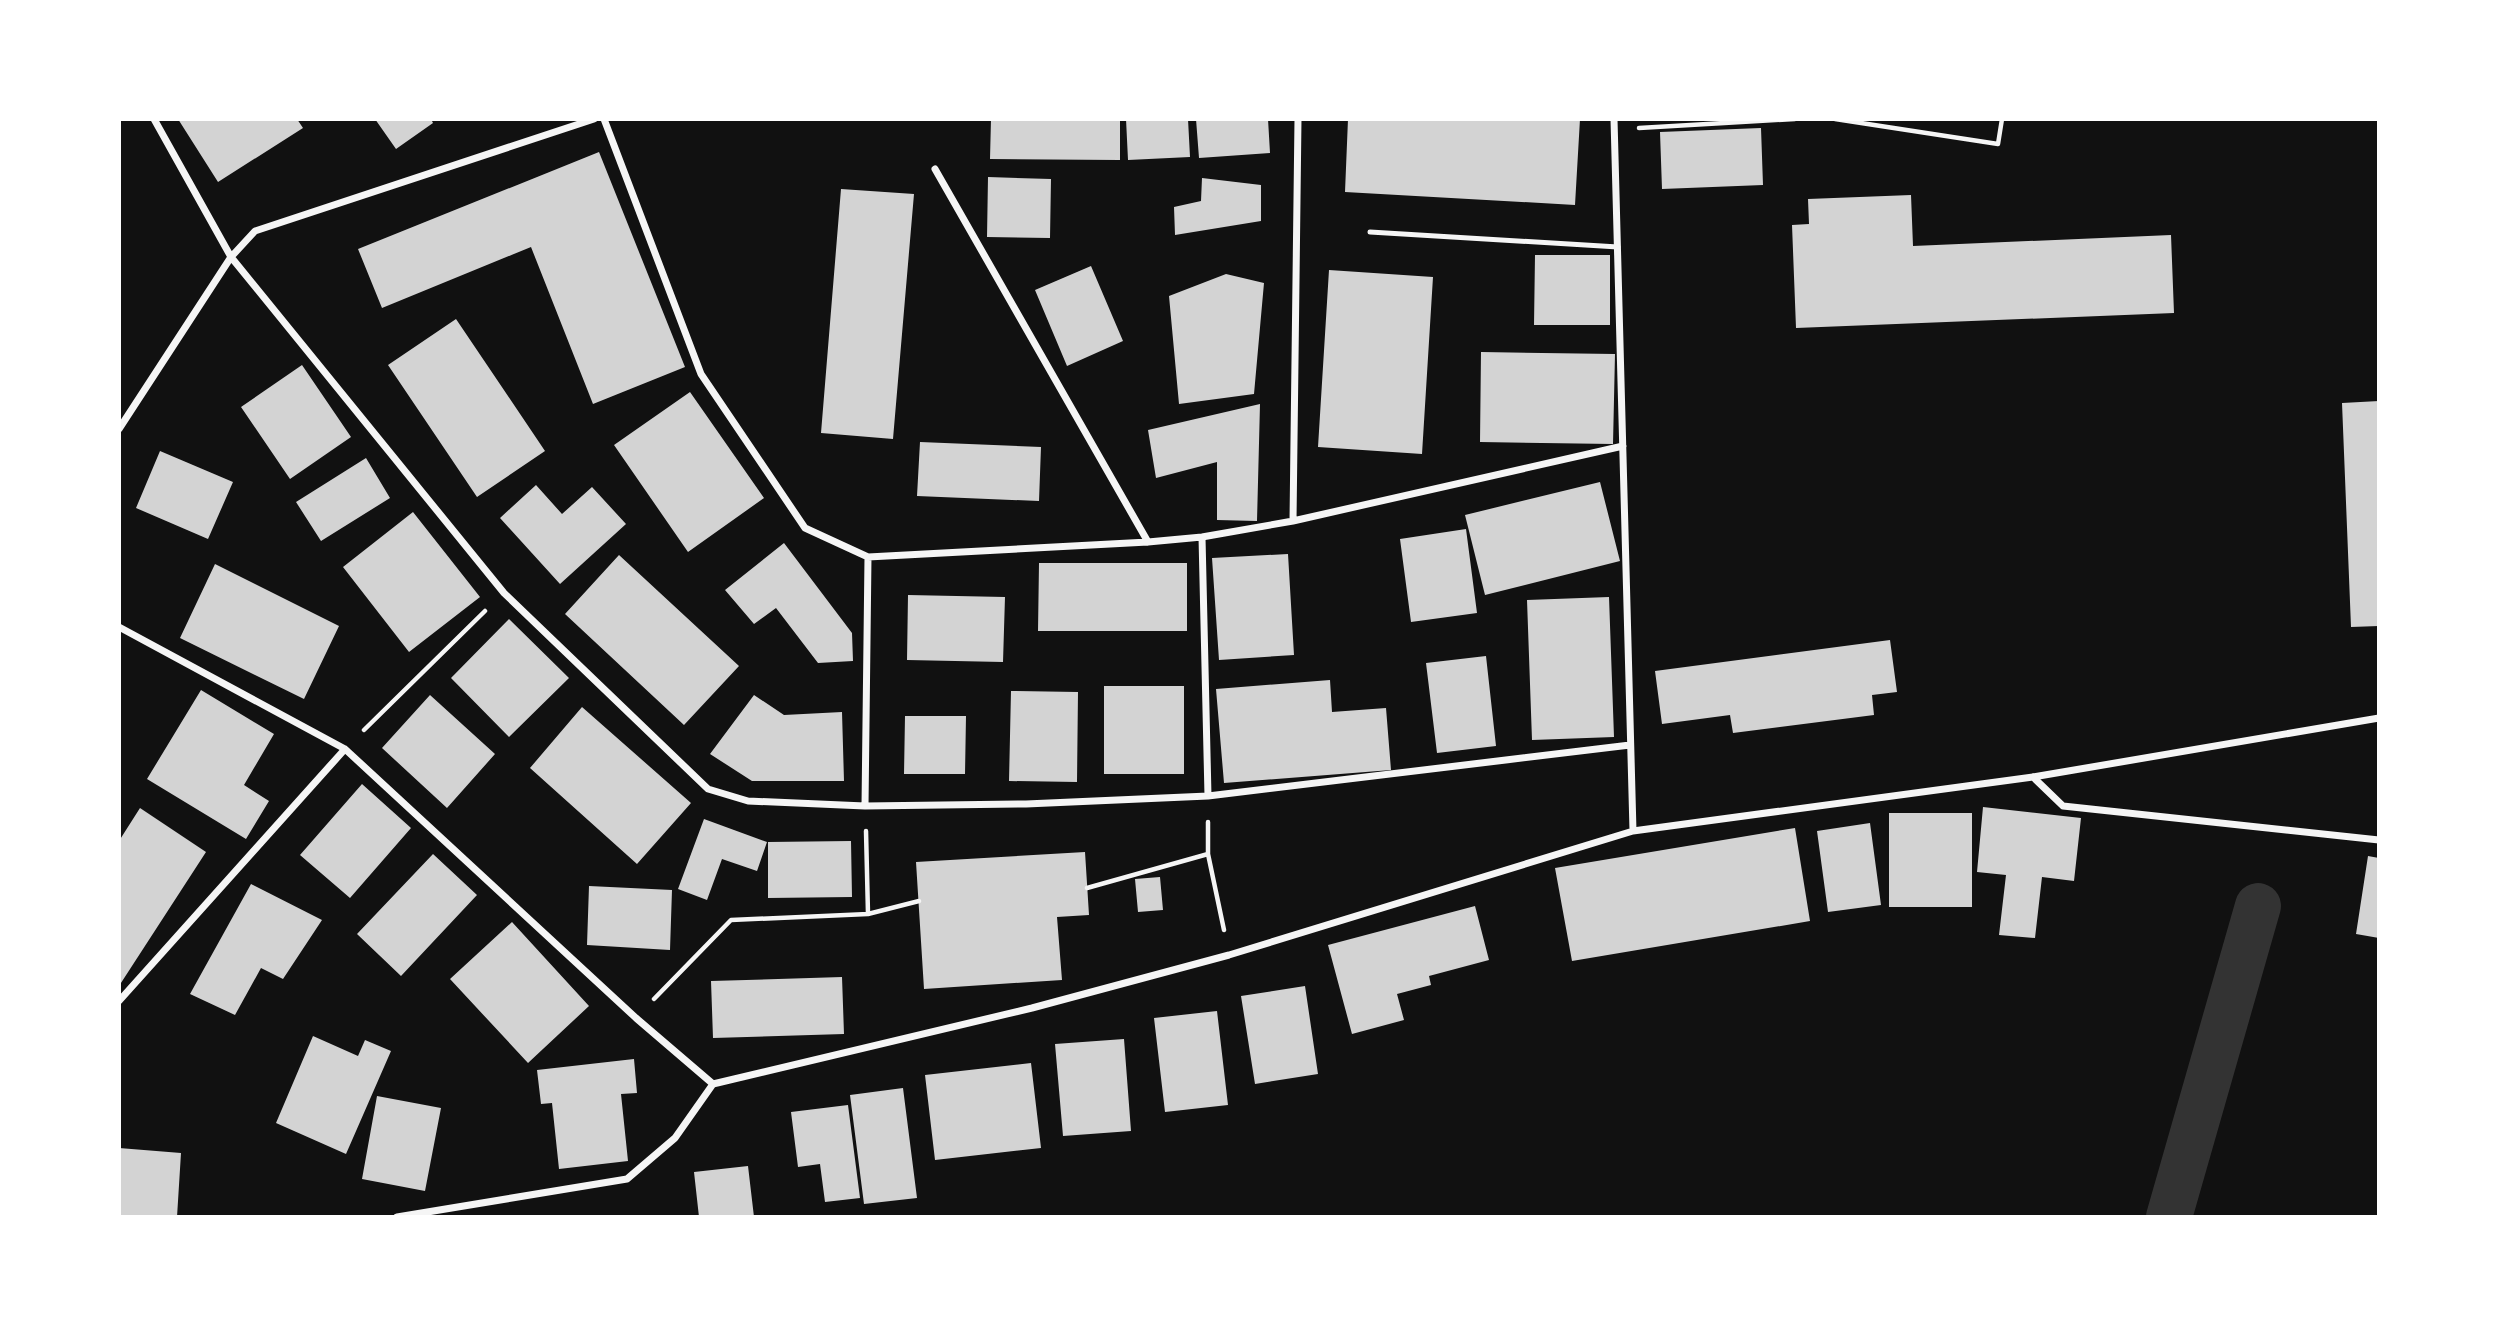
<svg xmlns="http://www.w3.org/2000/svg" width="2498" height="1336" viewBox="0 0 2498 1336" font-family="Montserrat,sans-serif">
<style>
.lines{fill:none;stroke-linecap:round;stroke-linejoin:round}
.canal{stroke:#333;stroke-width:46}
.building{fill:#d3d3d3}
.path{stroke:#f5f5f5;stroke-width:4.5}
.service{stroke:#f5f5f5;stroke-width:5}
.minor{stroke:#f5f5f5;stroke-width:7}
</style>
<rect width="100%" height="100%" fill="#111"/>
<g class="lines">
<path class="canal" d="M2169,1217l89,-311"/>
</g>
<path class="building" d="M178,119h119l6,9 -85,54z
M375,119h56l2,4 -37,26z
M991,119h129v41l-130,-1z
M1126,119h62l2,38 -62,3z
M1196,119h72l2,34 -71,5z
M1348,119h232l-5,86 -230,-13z
M1761,128l2,57 -101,4 -2,-57z
M599,152l86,215 -92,37 -62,-157 -149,61 -24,-59z
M988,177l63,2 -1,59 -63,-1z
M1202,178l59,7v36l-86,14 -1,-28 27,-6z
M841,189l73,5 -21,245 -72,-6z
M1911,195l2,51 258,-11 3,78 -378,15 -4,-103 17,-1 -1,-25z
M1535,255h75v70h-76z
M1091,266l32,75 -56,25 -32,-76z
M1329,270l104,7 -11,177 -104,-7z
M1226,274l38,9 -10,111 -75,10 -10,-108z
M456,319l89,132 -68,46 -89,-132z
M1481,352l134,2 -2,90 -133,-2z
M302,365l49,72 -61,42 -49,-72z
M690,392l74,106 -76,54 -74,-107z
M2379,401v225l-28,1 -9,-224z
M1260,404l-3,117 -40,-1v-58l-61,16 -8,-48z
M920,442l121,5 -2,54 -122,-5z
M160,451l73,31 -25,57 -72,-31z
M366,458l24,40 -69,43 -25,-39z
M1600,482l20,79 -135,34 -20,-80z
M536,485l26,29 30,-27 34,37 -66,60 -60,-66z
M413,512l67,85 -71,55 -66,-85z
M1466,529l11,84 -66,9 -11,-83z
M784,543l68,90 1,28 -35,2 -42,-55 -22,16 -29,-34z
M1288,554l6,101 -75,5 -7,-102z
M619,555l120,111 -55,59 -119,-111z
M1039,563h148v68h-149z
M215,564l124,62 -35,73 -124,-61z
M908,595l97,2 -2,65 -96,-2z
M1609,597l5,140 -82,3 -5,-140z
M509,619l60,59 -60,59 -58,-59z
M1890,640l7,52 -25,3 2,20 -141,18 -3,-18 -68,9 -7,-53z
M1486,656l10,90 -59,7 -11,-90z
M1330,680l2,32 54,-4 5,62 -167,13 -8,-94z
M1104,686h80v88h-80z
M201,690l73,44 -30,51 25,16 -23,38 -99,-60z
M1011,691l67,1 -1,90 -68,-1z
M430,695l65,59 -48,54 -65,-60z
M754,695l30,20 58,-3 2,69h-92l-42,-27z
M582,707l109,96 -54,61 -107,-96z
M905,716h61l-1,58h-61z
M362,784l49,44 -61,70 -50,-43z
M1983,807l98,11 -7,63 -32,-4 -7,61 -36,-3 7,-60 -29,-3z
M140,808l66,44 -87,134v-145z
M1889,813h83v94h-83z
M704,819l63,23 -10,29 -35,-12 -15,41 -29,-11z
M1870,823l11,82 -53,7 -11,-81z
M1795,828l15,93 -238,40 -17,-93z
M851,841l1,56 -84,1v-56z
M1085,852l4,63 -32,2 5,63 -138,9 -8,-127z
M433,854l44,41 -76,81 -44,-42z
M2368,856l11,2v80l-23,-4z
M1160,877l3,33 -25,2 -3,-33z
M251,884l71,36 -39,59 -22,-11 -26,47 -45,-21z
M589,886l83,4 -2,60 -83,-5z
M1475,906l14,54 -60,16 2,9 -34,9 7,26 -52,14 -24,-89z
M512,922l77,84 -61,57 -78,-84z
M842,977l2,57 -131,4 -2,-57z
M1305,986l13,88 -63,10 -14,-88z
M1217,1011l11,94 -63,7 -11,-94z
M313,1036l45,20 7,-16 26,11 -45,103 -70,-31z
M1124,1039l7,92 -68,5 -8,-92z
M634,1059l3,34 -16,1 7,67 -69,8 -7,-66 -11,1 -4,-34z
M1031,1063l10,85 -106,12 -10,-85z
M903,1088l14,110 -53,6 -14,-109z
M377,1096l64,12 -16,83 -63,-12z
M848,1105l12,93 -35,4 -5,-38 -22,3 -7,-55z
M119,1148l62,5 -4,64h-58z
M748,1166l6,51h-55l-5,-45z"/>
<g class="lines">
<path class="path" d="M1835,119l163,25 4,-25
M1639,128l156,-9
M364,730l121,-119
M1208,822v32l16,76
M866,831l2,83
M1087,888l121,-34
M654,999l77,-79 137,-6 51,-13"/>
<path class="service" d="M1370,232l248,15"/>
<path class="minor" d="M154,119l77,138 273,336 204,196 40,12 117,5 161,-2 182,-8 422,-51
M604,119l97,255 104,154 63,29 -3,249
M1614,119l19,712
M935,169l213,373
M119,429l112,-172 24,-26 339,-112
M1293,521l5,-402
M1202,537l6,259
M868,557l280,-15 54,-5 91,-16 330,-75
M119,627l226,122 291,269 77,66
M2033,777l30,29 316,34
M119,1001l226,-252
M713,1084l319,-76 197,-53 404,-124 400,-54 346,-59
M397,1217l230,-38 48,-41 38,-54"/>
</g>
<rect width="2498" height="1336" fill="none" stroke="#ffffff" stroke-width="242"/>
</svg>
